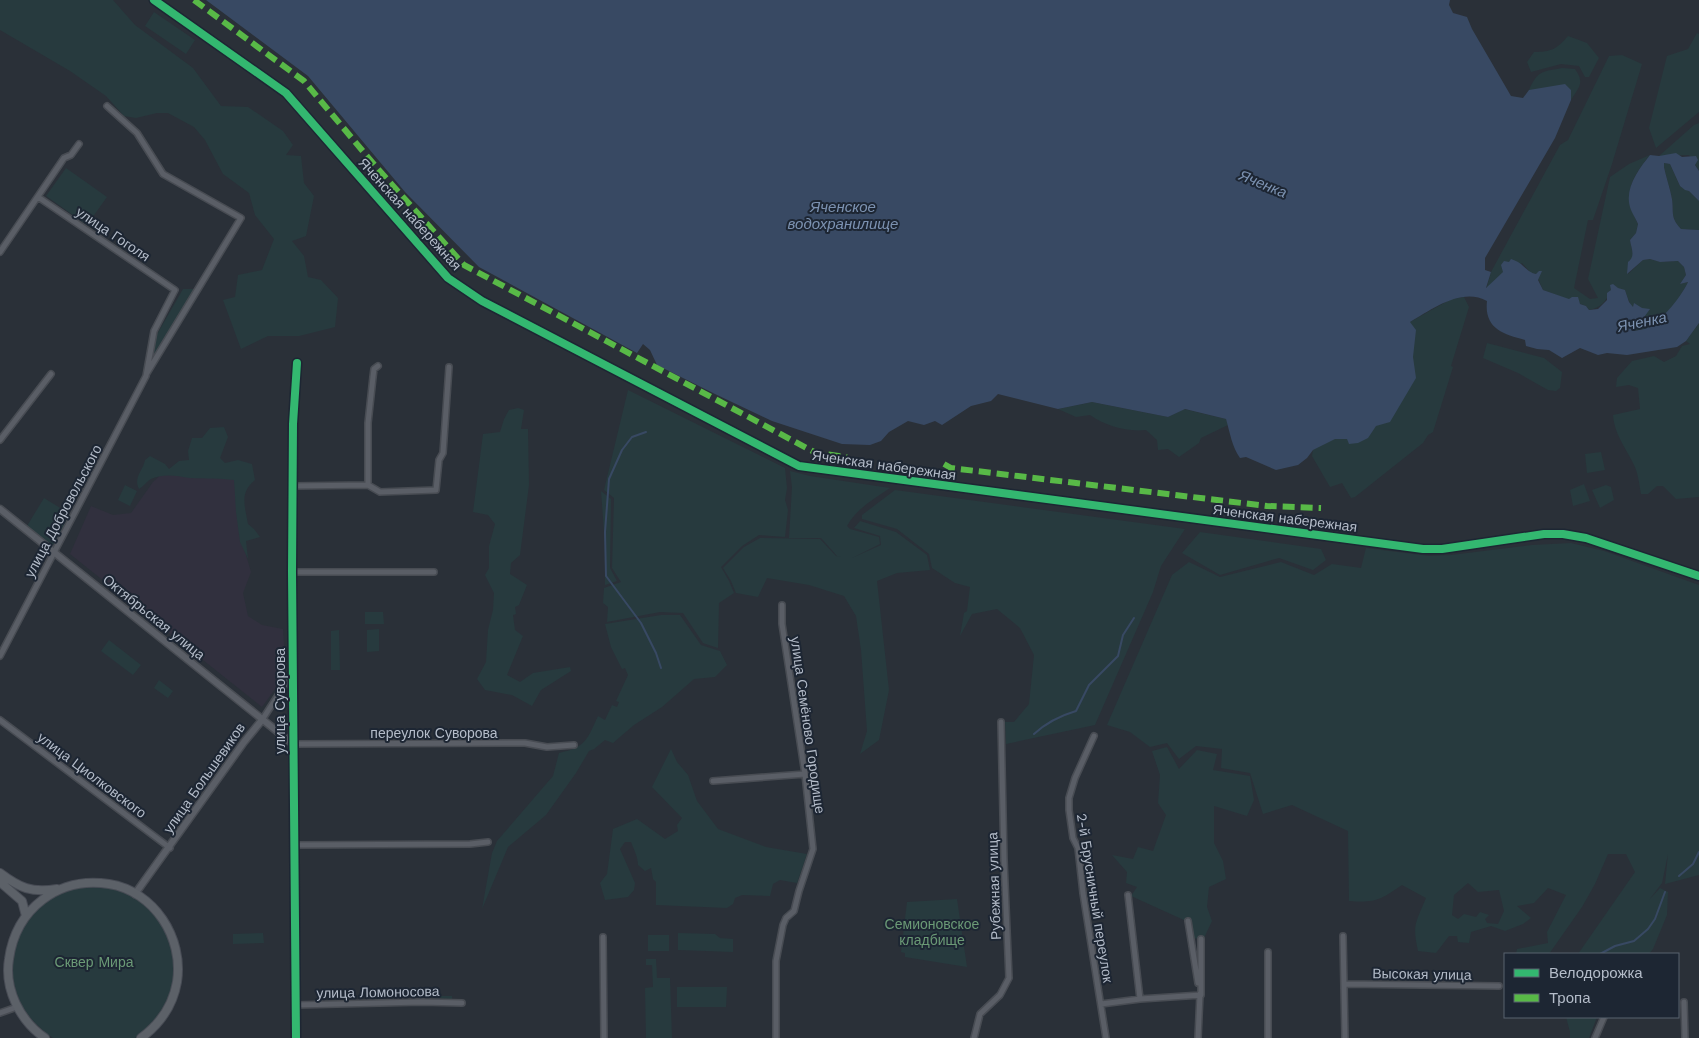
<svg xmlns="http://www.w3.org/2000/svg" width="1699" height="1038" viewBox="0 0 1699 1038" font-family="'Work Sans',sans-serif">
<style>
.medical{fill:#31303e}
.green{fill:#273a3e;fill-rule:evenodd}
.water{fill:#384963}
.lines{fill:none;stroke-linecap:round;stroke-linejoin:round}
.stream{stroke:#384963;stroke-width:2}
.minor-casing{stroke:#484c53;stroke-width:8}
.tertiary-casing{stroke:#484c53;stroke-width:9}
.primary-casing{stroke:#484c55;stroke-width:10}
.minor{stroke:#5a5e66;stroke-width:5}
.tertiary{stroke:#5a5e66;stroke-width:6}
.primary{stroke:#5c6168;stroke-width:8}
.quiet{stroke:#58b947;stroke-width:6;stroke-dasharray:12 6;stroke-linecap:butt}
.cycleway-casing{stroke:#1d2633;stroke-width:11}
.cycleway{stroke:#33b770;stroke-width:8}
.labels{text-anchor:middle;stroke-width:4;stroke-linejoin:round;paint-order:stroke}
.street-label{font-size:14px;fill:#b4bcc9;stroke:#1d2633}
.park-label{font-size:14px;fill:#6b9a76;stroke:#1d2633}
.water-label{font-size:15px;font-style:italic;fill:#7c92b1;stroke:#1d2633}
</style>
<rect width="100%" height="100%" fill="#2a3038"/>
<path class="medical" d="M165,471l71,6 5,61 10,34 -8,21 5,23 14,9 21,4 3,45 -24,33 -192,-153 21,-48 22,9 18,-2 22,-31z"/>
<path class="green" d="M0,0h113l22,25 58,43 28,38 27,1 35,24 10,14 -7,10 15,1 3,27 10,13 -8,40 -14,5 12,15 4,21 13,3 17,18 -3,29 -36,9h-31l-27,13 -18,-49 12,-3 3,-22 24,-5 12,-31 -19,-24 -6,-22 -26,-19 -18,-34 -11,-13 -26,-14h-11l-21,5 -12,-2 -18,-20 -36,-25 -70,-41z
M154,12l41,28 -9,14 -41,-28z
M1697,33l2,1v78l-43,36 -7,-20 18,-72 21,-7z
M1568,36l19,7 12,15 -10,19h-4l-6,-11 -18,-2 -30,8 -4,-10 7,-10c17,0 23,-3 34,-16z
M1622,55l20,9 -30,100 -19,56h-5l-14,68 16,11 8,-1 -10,-19 22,-102 19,-13 21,-9c-21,26 -27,39 -12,69l-2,9 -6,7 3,14 -5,20 15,-14 7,-1 10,3 18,-1 6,6 2,8 -6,9 8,-2c-7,15 -24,37 -39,45 -5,3 -11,3 -16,4v-6l3,-4c-2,-12 -8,-20 -11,-31h-14c-5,11 -10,18 -22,20l-3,-4 -43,-16 -7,-16 -5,-1 -9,-10c-14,7 -27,14 -36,27l5,-18 69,-127 8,-5 41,-84z
M1562,68l13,1c10,14 4,18 -4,31v-10h-42c9,-20 13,-18 33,-22z
M1699,123v48l-10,-16 -30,1 35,-31z
M1664,163l6,1 10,22 9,5 10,10v29l-18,-1c-11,-12 -7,-16 -9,-30 -2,-11 -6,-22 -8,-32z
M66,168l41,29 -20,28 -41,-29z
M183,289h13l-46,77 6,-30z
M1464,297l5,10 -18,59 2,1 -20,65 -5,3 -5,8 -68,54 -4,1 -9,-15 -12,4 -18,-31 1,-6 22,-12 75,-116 41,-23z
M1699,323v174l-23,2 -13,-13h-6l-9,8h-7c-2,-11 -3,-22 -8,-31 -8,-16 -19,-30 -20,-48l27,-6 -2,-21 -9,-3 -13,2 1,-9 15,-17 22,-5 10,6 12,-6 6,-10 8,-2 -4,-3z
M1487,343l57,15 18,14 -2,16 -4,3 -8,-1 -30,-17 -35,-15z
M628,390l157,78 2,20 -2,12 3,10 -3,27 -26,-2 -17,11 -21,21 8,14 5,12 -15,10 -1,45 -15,-5 -20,-30 -23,-1 -53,10 1,-15 -5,-4 1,-15 17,-6 -9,-14 2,-70 -10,-8z
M1092,402l76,15 16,-8 42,10 2,6 -27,13 -2,5 -20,14 -11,-8 -10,1 -1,-10 -11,-10c-20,2 -40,-4 -56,-15l-14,2 -18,-8z
M518,408l6,2 -3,19h7l1,56 -9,70 -9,8 -1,11 17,11 -8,20 -4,2 1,7 -3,1 2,15 8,6 -16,39 13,7 13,-9 37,-6 1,4 -30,19 -9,16 -20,-11 -27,-5 -8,-11 9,-17 2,-32 5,-20 1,-17 -9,-18 4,-7v-22l6,-22 -7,-9 -15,-3 10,-78 17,-2 4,-13 5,-9z
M224,427l4,10 -8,21 5,5 13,-3 14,4 3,16c-16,13 -10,26 -7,44l6,5 6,8 -14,4 2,18 -8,-17 -4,-30 -2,-32c-14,-2 -29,-1 -44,-2 -14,-2 -25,-5 -39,1 -4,2 -7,7 -12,10 -6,-12 4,-18 6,-29l5,-4 15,8 4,5 10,-8 10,-1 -1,-9 4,-13h10l8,-10z
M1601,452l4,18 -18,3 -2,-19z
M790,471l20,5 80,12c-15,10 -34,21 -43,38l3,3 29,8 1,7 -28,14 29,-13 -1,-9 -26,-8 6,-7 36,11 31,23 3,15 -33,3 -20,8 12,109 -10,50 -19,14 7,-23 -6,-81 -5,-34 -12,-20 -35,-11 -42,-7 -9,19 -22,-4 -5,-12 -8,-13 21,-21 16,-9 60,1 16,17 5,1 -4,-1 -16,-18h-32l3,-51z
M1584,484l6,17 -17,5 -3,-16z
M125,485l12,6 -7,15 -12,-6z
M1606,485l5,2 3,13 -14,8 -8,-18z
M895,490l290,39 -24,37 -8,26 -58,133 -89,19 -1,-22h9l15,-18 5,-49 -14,-27 -23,-19 -25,5 -12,22 4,-23 3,-2 3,-24 -15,-4 -23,-15 -3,-14 -32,-25 -35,-10v-4z
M601,491l10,8 -1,69 7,13 -12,4v-40z
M44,498l26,16 -15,30 -3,1 -25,-19z
M1200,532l121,17 5,11 -13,10 -34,-12 -59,17 -38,-22z
M1571,543l33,8 95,34v290l-34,9 3,-30 -6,29 -13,17 11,-12 8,4 -1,23 -14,34 -4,5h-71l57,-82 -9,-18h-18l-13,30 -13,23 -33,47h-33l1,-5 31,-6 -1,-11 19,-37 -18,-7 -14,15 -17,3 14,12 -8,6 -18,7 -14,-5 -20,6 -2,11 -11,-1 -1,-6h-8l-13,17 -18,-2c-6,-28 -2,-28 8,-53l-24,-13c-22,15 -26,18 -53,16l-1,-70 -56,-26 -29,9 -13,-41 -29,-5 1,-19 -26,-3 -17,13 -12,-16 -17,4 -20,-15 -23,-7 65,-150 17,-13 31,15 61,-15 33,13 18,-11 29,4 5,-20 63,8 22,-1 81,-10zM1468,883l10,9 21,-2 5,21 -6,13 -11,-1 -2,-4 4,-4 -9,-3 -4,5 -12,-3 -6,5 -6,-4 2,-20z
M365,612h18l1,12h-19z
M661,615h19l21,30 19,6 7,14 -12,12 -21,2 -32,28 -28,18 -21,18 -8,-3 -11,9 -5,2 -13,22 -30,42 -38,32 -26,62 10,-56 5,-12 56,-65 6,-23c27,-6 28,-13 39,-37l7,4 7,-15 5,2 2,-5 -3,-1 12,-26 -3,-7 -3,1 -11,-22 -6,-23z
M379,629v22l-12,1v-22z
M339,630l1,40h-9v-39z
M109,640l32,25 -8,10 -32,-24z
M159,680l14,11 -5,7 -14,-10z
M1167,747l12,22 18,-19 20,4 -4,16 37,6 4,24 -7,16 -33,-10v37l9,18 3,18 -17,8 -2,20 5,14 -8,17 -16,1 -2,-18 -55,-25 6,-9 -11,-4 1,-11 -15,-17 21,4 5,-12 15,4 13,-36 -8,-12 2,-28 -8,-24z
M671,749l6,13 11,13 9,26 21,28 48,18 41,7 -10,29 -17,-3 -7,4 -3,12 -28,-1 -7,3 -2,6 -6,4 -71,-3v-23l-3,-3 -2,-11 -6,3 -7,-6c0,-8 -4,-15 -7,-23h-6l-5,7 15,34 -1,7 -6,7 -23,3 -5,-17 7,-9 6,-45 24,-10 28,20 13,-8 -1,-6 5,-7 -30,-31z
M90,885l16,1 15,4 27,16 20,26 8,32 -4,26 -9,21 -10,13 -18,14h-82c-7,-4 -12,-10 -18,-15 -32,-33 -31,-88 6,-119 14,-12 32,-16 49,-19z
M957,899l10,68 -62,-10v-4l-4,-1 6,-50z
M263,933l1,10 -31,1v-10z
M678,933l37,1 5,4 13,1v13l-55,-2z
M648,935h21v16h-21z
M646,959h10l1,19h13l2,60h-26l-1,-50 8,-1 -1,-22h-6z
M677,987h50l-1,20h-49z
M387,993h36l12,3h17v3l-17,-1 -13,-3h-35z
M1566,1017h31l-8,21h-19v-6z"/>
<path class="water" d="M206,0h1244l-1,5 4,8 14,4 5,12 39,67 12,2 6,-8 36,-6 6,6v10l-16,38 -70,120v12l6,2 -5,16 17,-16 -2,-7 3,-4 5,1 2,-3c13,4 15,13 25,15l3,-3h3l-4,9 5,10 26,9 3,-2h6l2,7 6,2 3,4 9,-1 9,-9v-7l4,-3 -1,-5 3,-1 5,4 7,2 4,12 4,5 1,-4 8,5 8,1 -8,11 -6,1 -3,4v6c5,-1 11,-1 16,-4 14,-8 32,-30 39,-45l-8,2 6,-9 -2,-8 -6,-6 -18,1 -10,-3 -7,1 -16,14 1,-12c8,-6 3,-14 2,-22l6,-7 2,-9c-2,-5 -5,-9 -7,-14 -8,-20 7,-40 19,-55l9,1 17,-3 6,4 14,-1 2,4 -3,5 4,6v30l-10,-10 -4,-1 -5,-4 -10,-22 -6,-1v4c2,10 6,21 8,32 2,14 -2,18 9,30l18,1v93l-13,18 -9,6 -50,8 -20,-2 -9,2 -18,-7 -18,10 -13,-8 -12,-1 -11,-3 -1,-6c-23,-6 -41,-12 -38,-39 -25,-14 -55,8 -77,21l6,8 -3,27 3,21 -26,44 -14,4 -8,12 -10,5 -9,1 -2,-5h-12l-22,11 -6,8 -9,7 -22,5 -30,-13 -6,1c-8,-11 -10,-25 -14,-39l-41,-10 -17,8 -76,-15 -34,7 -60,-15 -7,7 -20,5 -29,19 -7,-4 -11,4 -16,-4 -19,11 -8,9 -11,4 -28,-1 -70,-23 -57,-27 -58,-29 -7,-15 -7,-6 -6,9 -158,-86 -74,-75 -97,-116z"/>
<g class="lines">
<path class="stream" d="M646,432l-14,5 -10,13 -13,29 -4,53 1,44 35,47 15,30 5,15
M1034,734c13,-12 25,-18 42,-23l13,-26 29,-29 5,-21 11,-17
M1679,876l14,-12 6,-12
M1600,954l15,-8 19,-5 14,-12 7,-10 10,-27"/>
<defs>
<path id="minor" d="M107,106l30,27 26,41 78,44 -94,155
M0,252l64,-94 7,-3 8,-11
M297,363l-4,60 -1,63 1,258 232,-1 22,4 27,-2
M0,440l51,-66
M368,485v-62l5,-46 1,-8 4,-3
M292,486l76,-1 12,7 56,-2 3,-30 4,-7 6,-86
M292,572h142
M0,656l146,-280 8,-45 21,-41 -137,-93
M0,720l170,128
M262,720l26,-40 5,-4
M1094,736l-19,42 -6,20v12l4,28 5,10 5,45 23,145
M713,781l92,-7
M293,845l177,-1 18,-2
M1128,895l12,104
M1188,921l10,62
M1343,936l2,102
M603,937l1,101
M1345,984l154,2
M1684,1002l1,36
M1101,1004l39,-5 61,-4v-56
M295,1005l127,-3 40,1
M0,1013l17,-6
M776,1038v-77l7,-36 3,-7 8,-7 5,-20 14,-42 -8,-75 -23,-150v-19
M974,1038l6,-24 20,-19 9,-17 -5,-118 -3,-138
M1198,1038l2,-44
M1268,1038v-86
M1595,1038l9,-21"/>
<path id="tertiary" d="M154,0l132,93 162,185 34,23 317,165 624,83h19l102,-15h19l23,4 113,38
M0,509l293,235 3,294
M135,894l109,-152 18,-22"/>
<path id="primary" d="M0,873c20,15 31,20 57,16
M0,882l22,19 4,15
M45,1038c-25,-17 -41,-49 -36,-79 7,-50 49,-83 100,-75 45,7 75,54 68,98 -4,23 -17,42 -36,56"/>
</defs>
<use href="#minor" class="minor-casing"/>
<use href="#tertiary" class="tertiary-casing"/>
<use href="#primary" class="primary-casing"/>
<use href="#minor" class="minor"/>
<use href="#tertiary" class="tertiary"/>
<use href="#primary" class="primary"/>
<path class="quiet" d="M194,0l110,81 73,87 87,97 352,188 31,4
M944,464l7,4 316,38 54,2"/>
<defs>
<path id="cycleway" d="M154,0l132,93 162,185 34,23 317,165 624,83h19l102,-15h19l23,4 113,38
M296,1038l-4,-466 1,-148 4,-61"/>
</defs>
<use href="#cycleway" class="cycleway-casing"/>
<use href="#cycleway" class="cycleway"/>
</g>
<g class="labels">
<g class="street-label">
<text transform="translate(410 214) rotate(48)" y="5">Яченская набережная</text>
<text transform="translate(113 234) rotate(34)" y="5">улица Гоголя</text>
<text transform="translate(884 465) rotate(8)" y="5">Яченская набережная</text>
<text transform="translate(63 511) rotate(-62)" y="5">улица Добровольского</text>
<text transform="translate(1285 518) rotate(7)" y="5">Яченская набережная</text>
<text transform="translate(154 617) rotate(39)" y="5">Октябрьская улица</text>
<text transform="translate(280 701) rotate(-90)" y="5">улица Суворова</text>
<text transform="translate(808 725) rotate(82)" y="5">улица Семёново Городище</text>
<text x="434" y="738">переулок Суворова</text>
<text transform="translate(92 775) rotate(37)" y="5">улица Циолковского</text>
<text transform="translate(204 778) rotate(-55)" y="5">улица Большевиков</text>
<text transform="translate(994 886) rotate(-92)" y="5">Рубежная улица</text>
<text transform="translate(1095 898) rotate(81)" y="5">2-й Брусничный переулок</text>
<text transform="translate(1422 974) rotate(1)" y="5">Высокая улица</text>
<text transform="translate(378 992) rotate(-1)" y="5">улица Ломоносова</text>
</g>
<g class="park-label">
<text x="932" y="929">Семионовское<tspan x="932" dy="16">кладбище</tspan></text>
<text x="94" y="967">Сквер Мира</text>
</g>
<g class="water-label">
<text transform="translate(1263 184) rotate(22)" y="5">Яченка</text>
<text x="843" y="212">Яченское<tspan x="843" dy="17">водохранилище</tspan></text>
<text transform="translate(1642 322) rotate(-12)" y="5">Яченка</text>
</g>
</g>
<rect x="1504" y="953" width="175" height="65" fill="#1d2633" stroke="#59626f"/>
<rect x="1514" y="969" width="25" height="8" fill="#33b770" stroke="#59626f"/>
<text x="1549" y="978" font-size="15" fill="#b4bcc9">Велодорожка</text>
<rect x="1514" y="994" width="25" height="8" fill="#58b947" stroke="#59626f"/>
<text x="1549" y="1003" font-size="15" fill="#b4bcc9">Тропа</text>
</svg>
